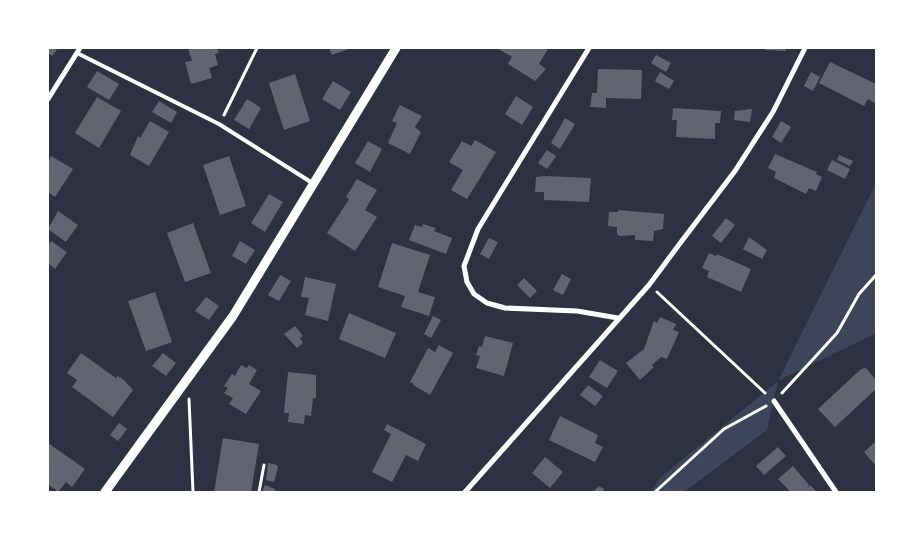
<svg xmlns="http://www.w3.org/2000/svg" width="924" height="540" viewBox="0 0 924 540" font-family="'Space Grotesk',sans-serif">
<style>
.green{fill:#3c4559}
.building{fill:#626471}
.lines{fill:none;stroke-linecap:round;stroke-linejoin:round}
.path{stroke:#fff;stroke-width:3}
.service{stroke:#fff;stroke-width:4}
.minor{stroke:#fff;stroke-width:5}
.tertiary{stroke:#fff;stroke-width:9}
</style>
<rect width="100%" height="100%" fill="#2d3142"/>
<path class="green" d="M876,183v150l-98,48 -11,49 -83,62h-33l9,-14 118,-97z"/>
<path class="building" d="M48,48h10l-6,8 -4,-3z
M188,48h29l2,5 -4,1 3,11 -9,3 3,10 -21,6 -6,-22 7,-1z
M329,48h22l-19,7z
M497,48h50l1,1 -9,15 7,5 -11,12 -27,-17 4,-7z
M765,48h22l-2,3 -20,-1z
M656,55l15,8 -5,9 -15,-9z
M830,62l46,22v20l-8,-5 -4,7 -45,-23z
M598,69l44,1 -1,29 -35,-1v10l-16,-1 2,-14h5z
M97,71l22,13 -10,16 -22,-13z
M660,72l14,9 -5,8 -14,-8z
M811,72l9,5 -7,14 -9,-5z
M295,74l15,47 -26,9 -15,-47z
M333,81l18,11 -11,18 -18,-11z
M516,96l17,11 -11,18 -17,-11z
M97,97l24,14 -22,37 -24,-15z
M247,99l14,9 -12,21 -15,-9z
M159,101l18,11 -6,11 -19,-11z
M400,105l22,11 -7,11 6,5 -11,22 -22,-11 9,-20 -5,-2z
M673,108l48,3 -1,12h-5v16l-39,-2 1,-17h-5z
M752,109l-2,13 -16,-2 1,-9z
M565,118l10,6 -15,25 -9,-6z
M150,121l19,11 -20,34 -19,-11 8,-19 2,2z
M781,121l10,6 -10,16 -9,-6z
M475,140l21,12 -29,47 -16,-9 12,-20 -14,-8 13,-21 9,5z
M368,141l14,8 -12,23 -15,-9z
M547,150l9,6 -9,13 -9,-6z
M775,154l42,18 -1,2 6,3 -6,14 -7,-3 -3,6 -32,-16 2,-6 -8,-4z
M839,155l14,6 -3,5 -13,-6z
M51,156l22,13 -18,28 -7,-5v-30z
M229,156l17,50 -26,9 -17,-50z
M832,160l18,9 -5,10 -18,-9z
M545,176l46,2 -2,24 -45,-2v-8h-9l1,-15z
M357,179l20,11 -12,20 12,7 -22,34 -28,-18 22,-34 -3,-2z
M269,194l14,8 -18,30 -14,-9z
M618,210l46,4 -1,15 -9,2 -1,10 -18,-1v-5l-15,1 -3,-2v-7l-9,-1 1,-14h9z
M58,211l20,14 -12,17 -18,-13z
M726,218l9,7 -14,18 -9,-7z
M193,223l18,50 -26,9 -18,-49z
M423,224l13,4 -2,3 18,7 -6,16 -37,-14 6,-15 7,2z
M749,237l18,13 -5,9 -19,-10z
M489,238l9,4 -9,17 -9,-5z
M51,241l16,11 -12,17 -7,-6v-18z
M240,241l15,9 -9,14 -14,-8z
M392,243l38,12 -12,37 17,5 -6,19 -28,-9 4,-11 -27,-9z
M709,253l7,3 1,-2 34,15 -10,23 -34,-15 2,-6 -7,-3z
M562,274l9,5 -8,16 -10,-5z
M280,275l11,6 -12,20 -11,-6z
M305,277l31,7 -8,37 -23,-6 4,-17 -8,-1z
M524,278l13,13 -7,7 -13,-13z
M155,292l17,50 -26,9 -18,-50z
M206,297l13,9 -10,14 -14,-9z
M349,313l47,20 -11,25 -46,-19z
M433,316l8,4 -10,18 -7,-4z
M660,317l16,7 -3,6 6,2 -12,27 -6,-2 -9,8 2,2 -14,13 -14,-17 18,-14 10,-28 3,2z
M295,326l8,10 -3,2 3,5 -6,5 -13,-14z
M485,336l28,7 -9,33 -28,-8 4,-12 -4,-1 3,-9 3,1z
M439,345l14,8 -23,42 -17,-10 1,-1 -4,-2 18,-34 7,4z
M81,353l35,25 2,-2 6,4 9,10 -20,27 -41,-30 5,-7 -10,-7z
M163,353l13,10 -10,13 -14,-10z
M600,360l18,11 -11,17 -18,-11z
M241,365l6,3 2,-3 8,5 -8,14 12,7 -15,23 -17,-10 4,-6 -9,-5 4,-5 -4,-2 8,-12 3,2z
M866,368l10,12v9l-41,38 -17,-18 43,-40z
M288,372l28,3v23h-3l-2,18 -6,-1 -1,9 -16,-2 1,-9h-5z
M588,385l15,11 -8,10 -15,-11z
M560,416l38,19 -3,8 8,4 -8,15 -46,-22z
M119,423l8,6 -9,12 -8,-6z
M387,424l39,20 -8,17 -12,-6 -14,27 -20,-10 19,-38 -7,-4z
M223,438l36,6 -8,48h-37z
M876,441v25l-12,-14z
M48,443l37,26 -13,18 -6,-5 -8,10 -10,-8z
M778,447l8,9 -22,19 -8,-9z
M545,457l18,15 -13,16 -18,-15z
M268,463l9,2 1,3 -4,14 -8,-2z
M793,466l16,19 -2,4 3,-4 7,7h-26l-13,-13z
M265,485l10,4v3h-13z
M599,486l5,3 -2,3h-9z"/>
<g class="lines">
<path class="path" d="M224,115l33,-67
M657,292l108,101
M782,393l55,-60 22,-39 17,-19
M189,399l4,93
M259,492l5,-27
M655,492l69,-63 42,-23"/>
<path class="service" d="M77,53l142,71 95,60"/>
<path class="minor" d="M589,48l-111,181 -14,37 3,16 7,12 13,9 18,5 72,3 41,7
M48,99l32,-51
M774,401l62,91
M465,492l184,-207 32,-43 54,-71 38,-59 32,-64"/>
<path class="tertiary" d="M105,492l128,-176 163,-268"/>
</g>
<rect width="924" height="540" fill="none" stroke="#ffffff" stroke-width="98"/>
</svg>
